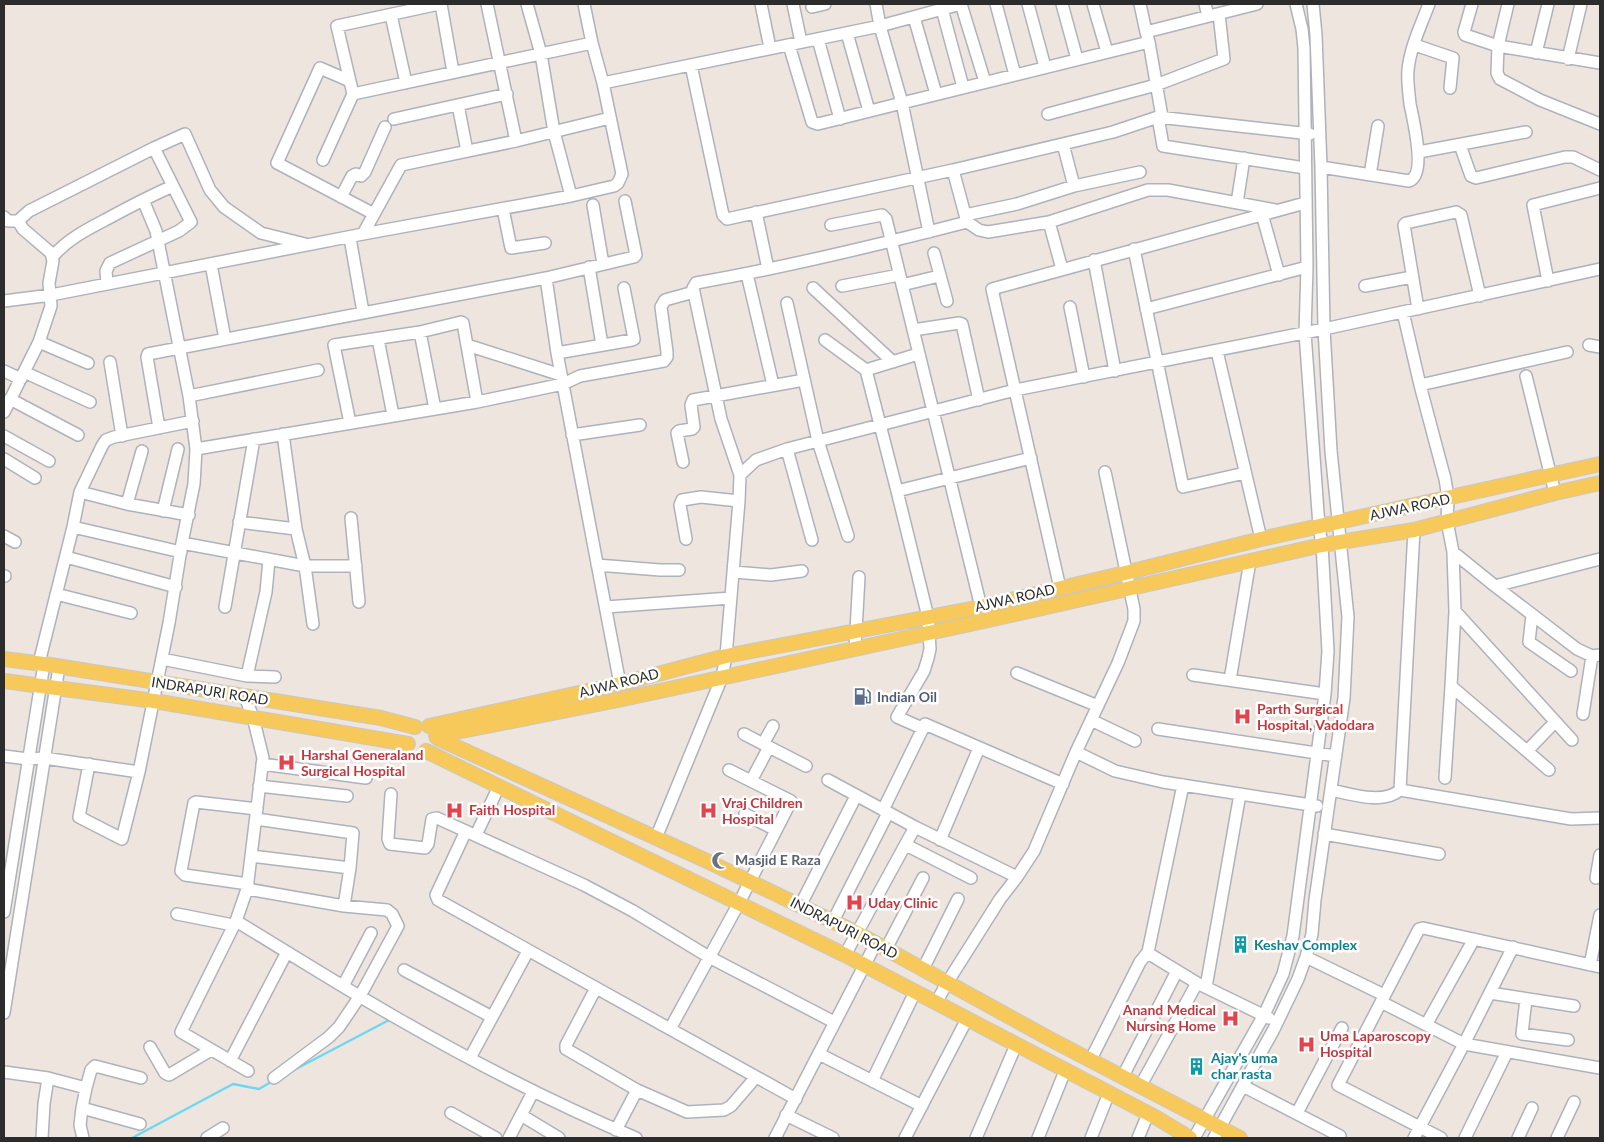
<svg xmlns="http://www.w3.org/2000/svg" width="1604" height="1142" viewBox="0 0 1604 1142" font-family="Lato,sans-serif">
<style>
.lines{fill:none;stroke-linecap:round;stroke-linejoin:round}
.stream{stroke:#6dd8f4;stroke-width:2.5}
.minor-casing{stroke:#aeb2bc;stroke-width:14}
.major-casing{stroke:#c8c8c8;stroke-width:16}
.minor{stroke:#fff;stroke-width:11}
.major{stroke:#f7c95a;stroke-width:14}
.labels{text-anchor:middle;stroke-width:5;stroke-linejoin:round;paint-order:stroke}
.street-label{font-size:14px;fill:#2c2c2c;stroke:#fff}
.service-label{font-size:14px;font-weight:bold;fill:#4e5e75;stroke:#fff;text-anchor:start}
.health-label{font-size:14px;font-weight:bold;fill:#be3a42;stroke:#fff;text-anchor:start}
.worship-label{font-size:14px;font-weight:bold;fill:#5b616d;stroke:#fff;text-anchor:start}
.culture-label{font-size:14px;font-weight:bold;fill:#0d838f;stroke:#fff;text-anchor:start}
</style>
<rect width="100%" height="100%" fill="#eee6de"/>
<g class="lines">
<path class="stream" d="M292,1071l99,-52
M132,1138l101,-54 26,5 12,-7"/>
<defs>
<path id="minor" d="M441,4l12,68
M487,4l29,137
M527,4l14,50 13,78 17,64
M761,4l9,44
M793,4l8,38
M876,4l4,22 22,77 247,-61 13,75
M961,4l24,78
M996,4l19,71
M1028,4l17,63
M1062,4l15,55
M1093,4l14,48
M1140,4l6,28
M1205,4l3,12
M1472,4l-8,28 1,3 33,11 -1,27 3,6 40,21 60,24
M1508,4l-10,42 102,17
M812,7l13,-3
M942,9l21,78
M391,15l15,68
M914,17l22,77
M847,33l22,78
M818,39l22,80
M1149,42l-3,-10 111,-28
M789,45l23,77 6,2 84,-21 27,129
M1415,45l38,13 -3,30
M1536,53l12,-49
M1568,59l13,-55
M691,65l32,150 4,4 226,-49
M350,81l-30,-13 -43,95 97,51
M603,83l277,-57 81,-22
M353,94l239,-51
M458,105l9,46
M1048,114l108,-29 68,-26 -5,-45
M394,119l113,-25
M1063,144l11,42
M1460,145l11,31 5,2 89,-21h8l27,13
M154,148l31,-14 25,56 14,17 37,26 44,11
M1419,152l107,-20
M323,160l30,-66 -16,-68 102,-22
M1321,167l88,14c18,-6 4,-62 1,-77 -1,-11 -3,-22 -2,-34 2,-22 13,-45 21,-66
M1305,168l-142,-22 -5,-29 152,17
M1370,175l8,-49
M341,197l11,-21 4,-2 5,2 4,-4 20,-45
M1237,203l7,-45
M593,205l10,59
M503,209l8,39 34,-5
M756,212l12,57
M1262,214l17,61
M965,215l52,-11 57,-18 66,-14
M4,217l4,4h10
M967,222l-14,-52 160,-38 45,-15
M1049,222l13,47
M831,225l51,-10 4,4 95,388
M363,234l38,-69 115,-24 94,-23
M350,238l13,74
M1134,249l49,238 62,-14
M934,253l13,48
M53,256c15,-17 33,-26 54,-37 22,-12 43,-23 66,-33
M1094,260l21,111
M211,264l14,75
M589,267l13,78
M747,274l26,111
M546,278l11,75 63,331
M1548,281l-15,-76 67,-17
M902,285l37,-9
M842,286l57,-11
M1365,286l47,-9
M813,288l80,74
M4,301l47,-6 312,-61 208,-38 43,-10 4,-3 4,-9 -19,-91 -11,-40 -8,-39
M787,303l31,138 30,95
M1070,307l14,70
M1146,309l161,-42
M1418,309l-14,-84 2,-2 50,-11 5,3 19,81
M1403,312l17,73 25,94 3,19 -1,23 6,31 2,59 -4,75 -6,92
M913,330l46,-7 3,1 17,76
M420,332l15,77
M378,339l15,76
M825,340l41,30 31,121 31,126 2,32 -2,9 -4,13 -27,46 25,11
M39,342l49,21
M467,345l94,30
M1589,345l11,2
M1217,351l44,188
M557,353l75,-13 2,-1 -10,-51
M110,362l12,74
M866,370l52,-16
M4,371l17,8
M24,372l66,30
M1526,376l29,117
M1420,385l147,-33
M189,396l129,-26
M10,399l68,36
M4,412l35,-70 12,-36 -2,-23 4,-22 -2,-8 -28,-24 -5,-8 11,-10 125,-63 37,74 -12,9 -69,32 -4,8 1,13
M350,423l-16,-78 86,-13 41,-10 2,1 14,79
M159,428l-12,-71 1,-3 398,-76 88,-21 2,-2 -11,-54
M283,434l13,95 9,37 8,58
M572,435l68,-10
M4,436l45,25
M196,449l281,-47 86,-18 17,-8 84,-15 3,-4v-5l-6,-45 4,-7 29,-8
M787,449l25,91
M4,459l31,19
M683,462l-6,-29 2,-2 13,-2 2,-2 -3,-22 2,-5 111,-20
M740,475l-19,-56 -28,-131 3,-5c91,-16 182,-38 271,-61l12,8 9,2 61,-10 99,-32h20l107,20
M897,491l134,-33
M80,492l47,12 62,11
M127,504l15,-53
M163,511l15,-62
M351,518l8,84
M239,522l57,7
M73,527l108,25
M1414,530l-14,260 171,29 29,-1
M4,536l11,6
M686,539l-6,-34 2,-5 19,-3 38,4
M182,543l123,23h51
M1453,552l42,34 82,63 15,7 8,-1
M66,557l110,30
M597,565l63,5h19
M734,572l37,3 31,-4
M4,576h1
M1495,586l105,-27
M1060,588l-68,-299 313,-86
M56,594l75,19
M225,607l29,-168
M606,607l125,-9
M1455,611l117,129
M1532,615l-3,27 42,29
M855,648l4,-71
M162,659l85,17 28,1
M39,663l34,-136 7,-35 22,-46 4,-6 8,-3 79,-16
M1017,673l81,33
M1193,675l132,19
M247,676l19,-84 3,-32
M1230,680l20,-119
M1451,686l98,84
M245,697l8,20 10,41 -16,131 -11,32c53,32 105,65 159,96 78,45 158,86 241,121
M1583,714l9,-58
M1091,720l44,21
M1158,729l178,27
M744,734l25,13 -18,34
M763,744l10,-18
M769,747l37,19
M1527,751l28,-29
M1076,752l39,19 48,11 154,24
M4,756l24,3 16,-1 95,14
M89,764l-10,53 43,22 17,-67 30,-149 13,-80 12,-59 2,-35 -7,-53 -33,-165 -13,-31
M262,764l104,14
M828,780l87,47 102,50
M1183,785l-35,167 3,3 46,28 72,35
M259,786l88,10
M1331,790c20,4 52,15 69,0
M391,794l-3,45 2,5 35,4 3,-4 4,-25 5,-1 147,67 49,26 76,46 125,65
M883,810l42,-86 138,60
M745,814l31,16
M256,819l97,14 -3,35 -6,38
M466,831l-30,64 2,5 358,199
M1324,834l115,20
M476,835l23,-49
M656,838l66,-161 4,-21 13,-155 1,-26 16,-15 31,-11 228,-59 309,-61 276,-60
M940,840l39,-92
M906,845l65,33
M251,856l99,12
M1596,878l4,-23
M248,884l-63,-9 -4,-4 13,-68 2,-1 61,7
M247,889l97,17 43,4 5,4 6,12 -38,70 -21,31 -10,10 -55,41
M800,906l56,-110
M4,912l40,-248
M177,914l56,11
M236,921l-55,111 67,39
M833,921l55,-108
M886,949l37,-71
M845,955l70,-128
M1306,957l78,38
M1590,965l10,-50
M923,969l35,-70
M404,970l88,47
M343,986l28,-53
M1206,987l34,-193
M596,988l-30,57v4l71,41 50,22 37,-2 7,-4 25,-29
M1490,993l84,13
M1526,999l-4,35 46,6
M1381,1002l83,42 136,24
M936,1003l11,-20 53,-84 17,-22 17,-26 42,-99 42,-89 16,-42v-12l-29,-137
M4,1013l55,-346
M1426,1025l48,-86
M670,1029l69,-126 52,-102 -62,-31
M150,1047l15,26 4,2 42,-25
M819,1054l103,52
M470,1058l58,-107
M1091,1059l49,-97 8,-10
M230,1061l57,-109
M4,1072l44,6 38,10 -4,20 -2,17 3,13
M1123,1076l54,-105
M872,1081l43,-89
M1141,1085l56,-102
M1243,1086l97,50
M86,1088l5,-18 4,-4 46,12
M82,1108l58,16
M451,1113l45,25
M1297,1113l45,-85
M521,1115l38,23
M786,1115l47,23
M616,1130l21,-40
M42,1138l2,-34 4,-26
M207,1138l16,-10
M509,1138l24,-46
M775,1138l101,-195
M905,1138l62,-119
M976,1138l40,-93
M1038,1138l27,-67
M1091,1138l18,-45
M1138,1138l10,-24
M1194,1138l70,-123 19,-41 10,-38 32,-242 3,-43 -6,-106 -3,-19 -14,-193 2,-66 -3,-219 -2,-19 -6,-25
M1214,1138l60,-109 24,-50 8,-22 6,-23 3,-34 29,-202 4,-81 -17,-166 -7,-122 -3,-162 -5,-132 -3,-31
M1414,1138l50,-94 49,-97
M1441,1138l-103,-53 81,-156 4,-1 177,39
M1465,1138l42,-86
M1518,1138l14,-30
M1557,1138l17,-36"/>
<path id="major" d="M4,659l40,5 337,54 34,9
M4,681l150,20 254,43
M429,726l191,-42 106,-28 255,-49 144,-34 136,-34 339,-75
M436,736l187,-37 361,-78 338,-76 92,-15 141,-37 45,-10
M437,738l272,124 148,71 193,106 190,99
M426,751l419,204 312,163 33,20"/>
</defs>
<use href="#minor" class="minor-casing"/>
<use href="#major" class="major-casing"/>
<use href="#minor" class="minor"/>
<use href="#major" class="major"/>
</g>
<defs>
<symbol id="fuel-bare" viewBox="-9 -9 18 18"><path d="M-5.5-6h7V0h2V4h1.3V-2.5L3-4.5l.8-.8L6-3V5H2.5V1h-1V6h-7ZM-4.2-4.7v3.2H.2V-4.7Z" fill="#5c6f8a" stroke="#fff" stroke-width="2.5" paint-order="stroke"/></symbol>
<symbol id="hospital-bare" viewBox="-9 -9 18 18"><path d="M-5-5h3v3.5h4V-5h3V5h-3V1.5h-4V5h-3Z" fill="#e0444e" stroke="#fff" stroke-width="2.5" paint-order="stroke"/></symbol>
<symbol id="mosque-bare" viewBox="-9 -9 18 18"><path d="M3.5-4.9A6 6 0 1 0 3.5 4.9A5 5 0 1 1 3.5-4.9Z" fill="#6b7280" stroke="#fff" stroke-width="2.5" paint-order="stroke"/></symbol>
<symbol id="building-bare" viewBox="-9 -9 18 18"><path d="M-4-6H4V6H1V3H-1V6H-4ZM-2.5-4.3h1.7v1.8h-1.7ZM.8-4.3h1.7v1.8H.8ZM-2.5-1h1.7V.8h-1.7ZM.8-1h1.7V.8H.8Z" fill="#0f9aa8" stroke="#fff" stroke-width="2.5" paint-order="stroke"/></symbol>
</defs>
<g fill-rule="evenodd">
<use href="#fuel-bare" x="850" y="684" width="25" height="25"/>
<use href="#hospital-bare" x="1230" y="704" width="25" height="25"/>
<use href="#hospital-bare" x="274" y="750" width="25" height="25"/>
<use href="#hospital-bare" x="442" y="798" width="25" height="25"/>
<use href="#hospital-bare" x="696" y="798" width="25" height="25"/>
<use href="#mosque-bare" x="708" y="848" width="25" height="25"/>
<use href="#hospital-bare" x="842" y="890" width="25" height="25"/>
<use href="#building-bare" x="1228" y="932" width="25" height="25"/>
<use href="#hospital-bare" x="1218" y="1006" width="25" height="25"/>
<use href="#hospital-bare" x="1294" y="1032" width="25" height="25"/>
<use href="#building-bare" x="1184" y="1054" width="25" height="25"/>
</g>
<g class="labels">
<g class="street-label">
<text transform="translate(1410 507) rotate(-12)" y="5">AJWA ROAD</text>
<text transform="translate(1015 598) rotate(-13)" y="5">AJWA ROAD</text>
<text transform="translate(619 683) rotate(-14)" y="5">AJWA ROAD</text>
<text transform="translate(210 691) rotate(9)" y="5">INDRAPURI ROAD</text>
<text transform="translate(844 928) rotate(27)" y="5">INDRAPURI ROAD</text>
</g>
<g class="service-label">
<text x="877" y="702">Indian Oil</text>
</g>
<g class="health-label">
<text x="1257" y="714">Parth Surgical<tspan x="1257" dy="16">Hospital, Vadodara</tspan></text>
<text x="301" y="760">Harshal Generaland<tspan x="301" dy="16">Surgical Hospital</tspan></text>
<text x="722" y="808">Vraj Children<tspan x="722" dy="16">Hospital</tspan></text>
<text x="469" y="815">Faith Hospital</text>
<text x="868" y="908">Uday Clinic</text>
<text x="1216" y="1015" text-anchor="end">Anand Medical<tspan x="1216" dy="16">Nursing Home</tspan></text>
<text x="1320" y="1041">Uma Laparoscopy<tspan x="1320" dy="16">Hospital</tspan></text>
</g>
<g class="worship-label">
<text x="735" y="865">Masjid E Raza</text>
</g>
<g class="culture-label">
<text x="1254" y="950">Keshav Complex</text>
<text x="1211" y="1063">Ajay's uma<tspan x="1211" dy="16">char rasta</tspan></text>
</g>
</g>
<rect width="1604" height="1142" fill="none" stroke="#2c2c2c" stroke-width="10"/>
</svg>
